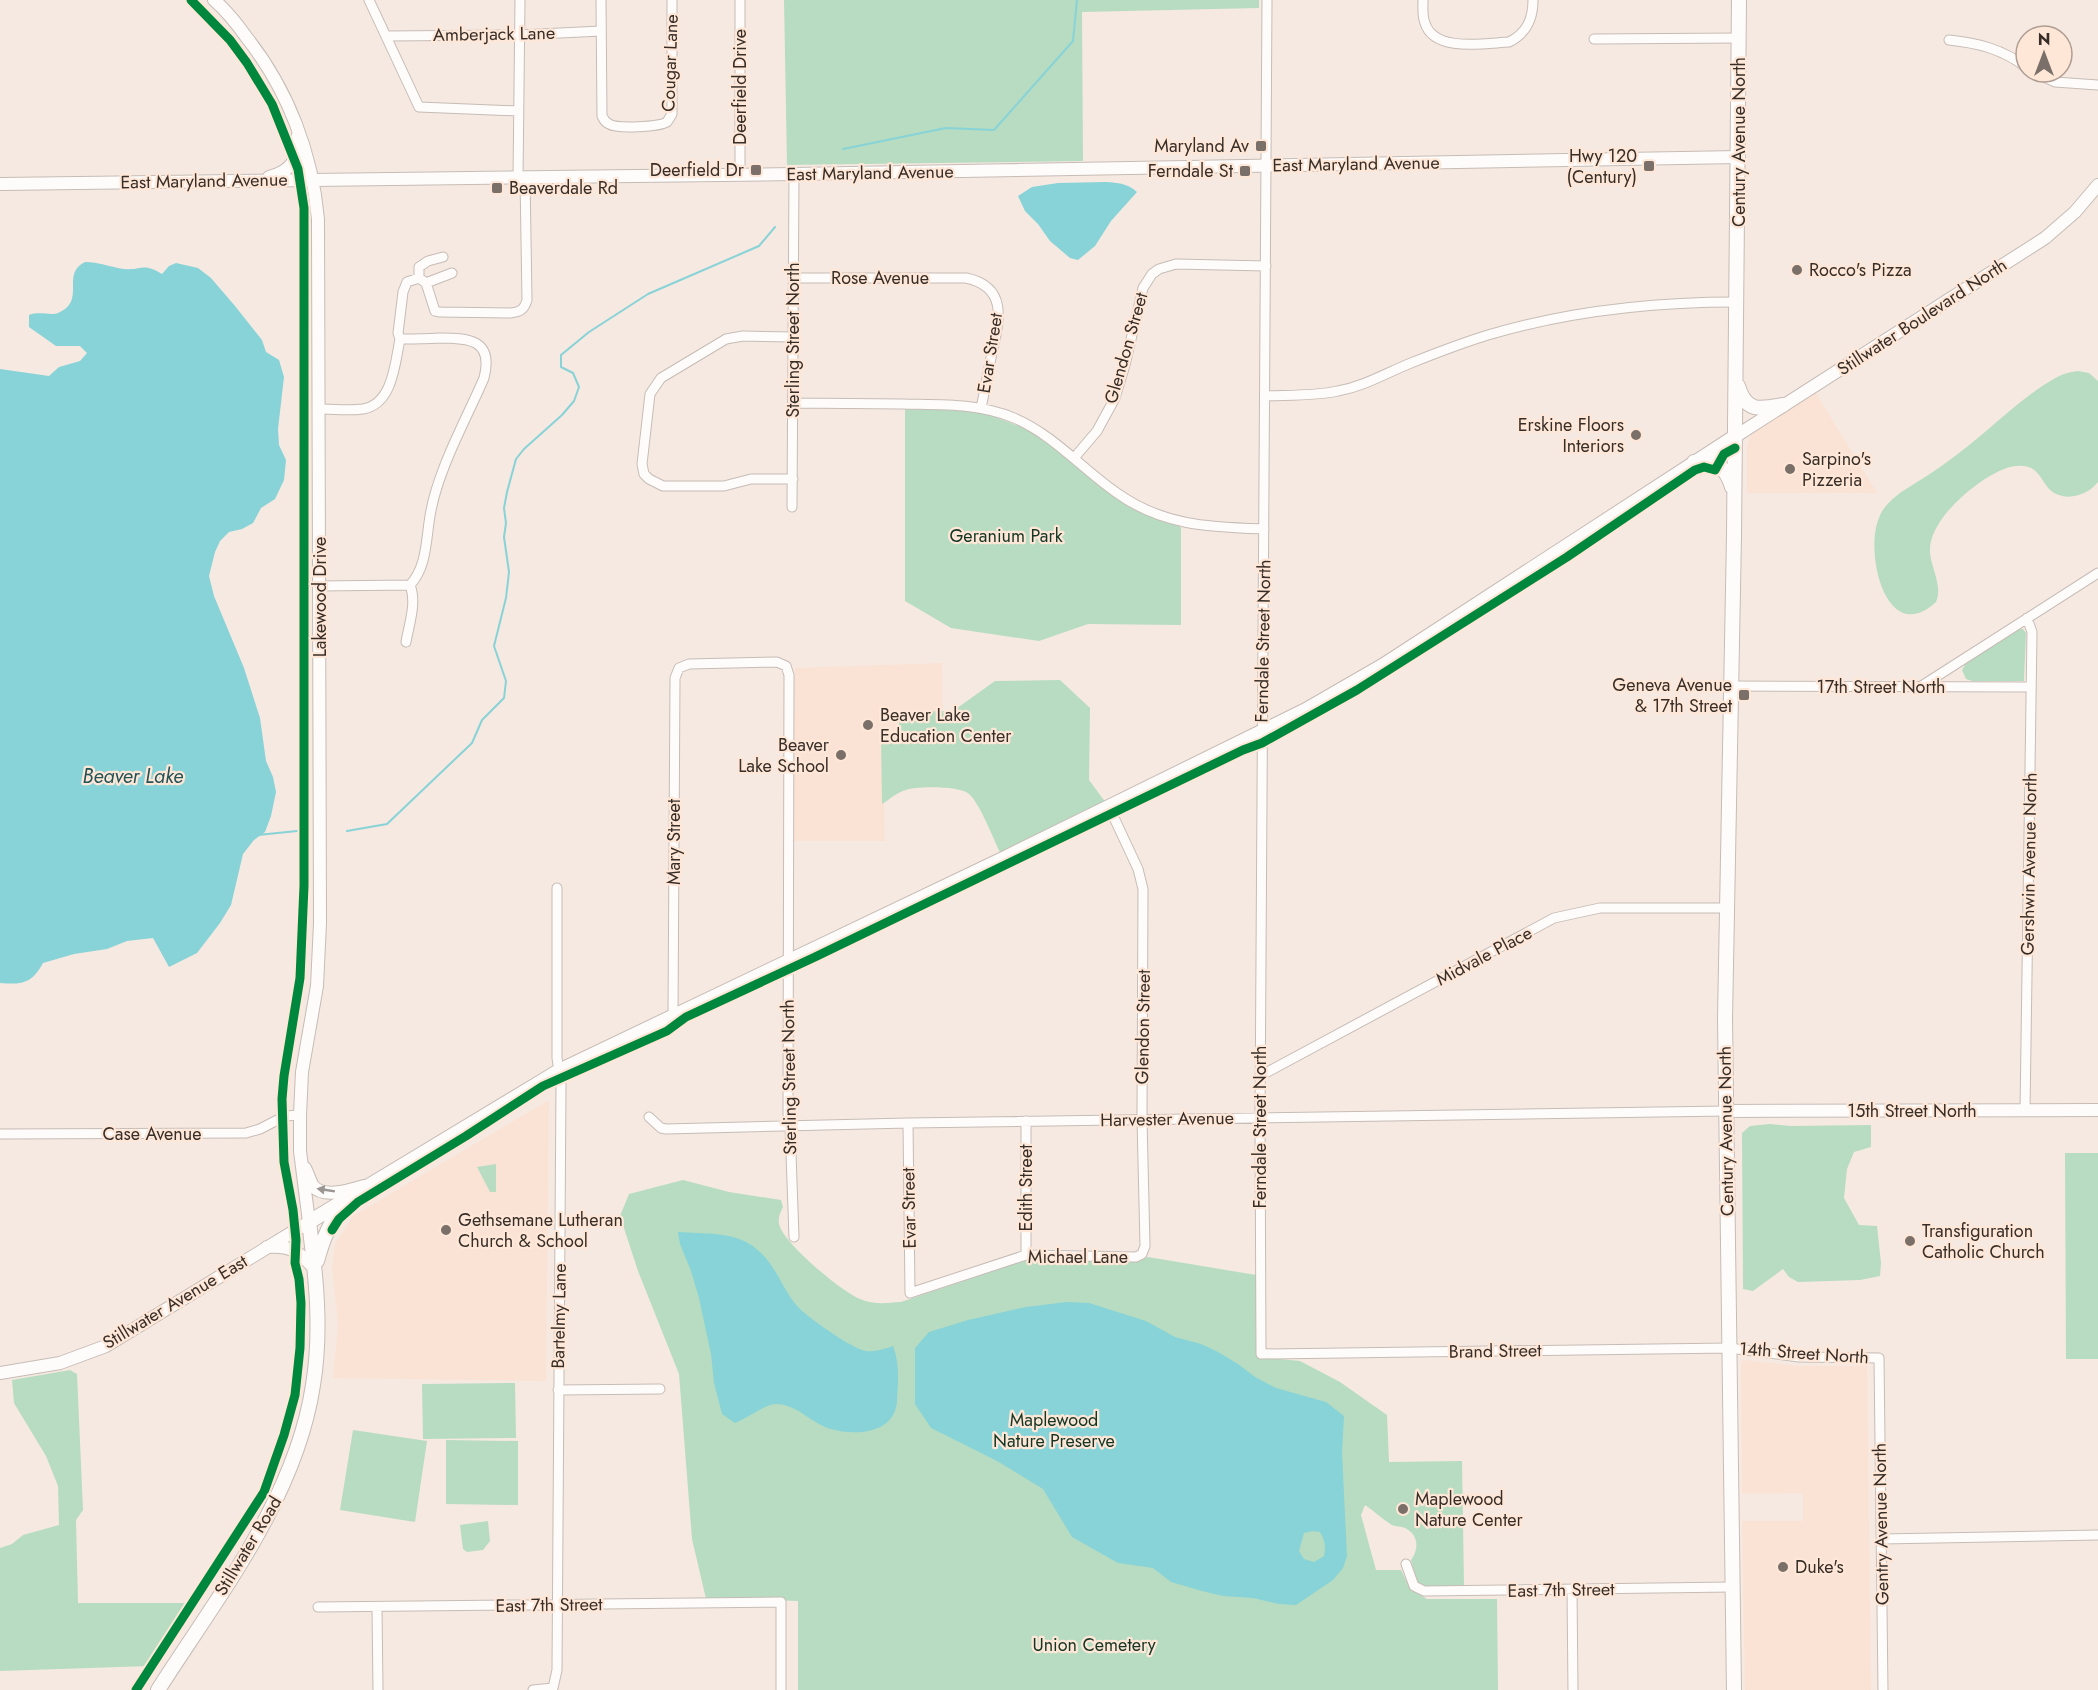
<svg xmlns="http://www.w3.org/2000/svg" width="2098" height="1690" viewBox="0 0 2098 1690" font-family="Jost,sans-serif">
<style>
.built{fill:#fae3d5}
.green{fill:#b7dcc1}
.water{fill:#87d3d7;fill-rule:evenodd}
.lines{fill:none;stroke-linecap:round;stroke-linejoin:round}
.stream{stroke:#87d3d7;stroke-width:2}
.minor-casing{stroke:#c6bcb6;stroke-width:11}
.tertiary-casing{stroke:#c6bcb6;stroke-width:14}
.secondary-casing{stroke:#c6bcb6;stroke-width:16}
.minor{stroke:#fefcfa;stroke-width:9}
.tertiary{stroke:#fefcfa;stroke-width:12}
.secondary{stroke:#fefcfa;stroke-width:14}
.cycleway-casing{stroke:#ffe7d8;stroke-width:13}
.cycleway{stroke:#00873e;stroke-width:9}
.oneway{fill:#9a9591}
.poi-dot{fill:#7a6f69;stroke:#ffe7d8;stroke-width:2}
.labels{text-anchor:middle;stroke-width:4.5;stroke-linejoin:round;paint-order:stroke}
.street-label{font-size:18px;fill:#372e28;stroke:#ffe7d8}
.poi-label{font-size:18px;fill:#372e28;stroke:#ffe7d8;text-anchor:start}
.park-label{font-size:18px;fill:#133624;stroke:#ffe7d8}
.water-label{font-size:20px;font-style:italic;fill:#215357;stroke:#ffe7d8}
</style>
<rect width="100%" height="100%" fill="#f6e9e1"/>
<path class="built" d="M1816,393l61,100h-130v-47l3,-9 7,-7z
M942,663l2,119 -40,3 -20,11 1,45h-94l4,-173z
M549,1100l-3,281 -213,-3 5,-54 -6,-57 3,-23 18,-28z
M1745,1360l53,6h69l4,324h-126l-3,-169h61v-28l-61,1 -1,-132z"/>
<path class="green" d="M784,0h475v8l-177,4 1,149 -296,4z
M2078,371l11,2 9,8v101c-11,14 -34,21 -49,7 -6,-7 -10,-17 -18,-21 -8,-4 -20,-2 -27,1 -28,11 -76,51 -74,83 1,16 13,34 6,50 -50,46 -72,-50 -57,-84 3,-9 9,-15 16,-21 8,-7 18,-12 27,-18 13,-8 25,-17 37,-26 32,-24 59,-53 93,-73 8,-5 16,-8 26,-9z
M905,409l74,2 53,20 99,77 50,19v98l-93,-1 -49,17 -88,-13 -46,-27z
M2018,629h5l3,4 -2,48h-52l-6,-2 -4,-9 4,-7z
M1060,680l30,28 -1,72 20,27 -106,52c-7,-14 -23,-56 -34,-65 -9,-8 -52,-8 -63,-4 -9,2 -17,10 -24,14l-1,-69 18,-1v-22l54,-1 42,-30z
M1770,1124l21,2 80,-1v22l-17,5 -7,17 -3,29 15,27 18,1 4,37 -1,13 -20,4 -62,2 -9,-5 -6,-8 -30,22 -10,-2 -1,-156 8,-7z
M2065,1153h33v206h-32z
M496,1164v28h-6l-13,-25z
M683,1180l46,12 52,8 2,7c-3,6 -5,10 -4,17 4,19 63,68 81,75 13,6 28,4 41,3l125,-42 110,2 12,-5 108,18v79l4,3 40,4 40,21 47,33 2,47 73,-1 2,125h-39l-8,-4 -6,-22c8,-11 8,-25 -6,-32 -4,-2 -9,-1 -13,-3 -10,-6 -18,-14 -27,-20l-4,10 15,55h25l9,19 17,10h70l1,91h-700v-89l-61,-2 -30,4 -15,-64 -13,-165 -41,-103 -18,-55 9,-22z
M70,1370l7,4 6,136 -7,10 2,83h113l-42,63 -149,5v-123l12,-4 11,-9 36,-10 -1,-39 -12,-30 -32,-53 -2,-23z
M515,1383l1,55 -93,1 -1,-55z
M353,1430l74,11 -12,81 -75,-12z
M446,1440l72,1v64l-72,-1z
M488,1521l2,20 -7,9 -16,2 -4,-3 -3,-24z"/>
<path class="water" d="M1106,182c12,1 21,1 31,10l-26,29 -16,25 -17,14 -8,-2 -20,-17 -12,-17 -13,-13 -7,-15 14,-9 26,-4z
M85,262c14,0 25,5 39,7 18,2 18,-7 38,5l7,-8 7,-3 22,5 13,10 24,28 27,34 4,12 13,8 5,17 -6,52 1,16 7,15 -2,20 -9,19 -14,9 -8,15 -11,6 -13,3 -9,9 -5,11 -6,24 5,20 30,72 16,50 6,43 7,16 3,15 -5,24 -6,16 -11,8 -11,14 -12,51 -11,18 -23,30 -28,14 -16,-29 -26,3 -20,8 -33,5 -31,9c-11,20 -20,22 -43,20v-614l49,7 10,-9 21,-6 7,-8 -7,-7h-24l-27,-19v-12c11,-4 22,1 29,-2 29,-12 2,-39 27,-51z
M678,1232c25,2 55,-1 76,15 24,18 27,43 46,62 9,9 54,41 66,42 9,1 19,-2 27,-5 7,18 5,36 4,55 -2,33 -42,35 -66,28 -19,-5 -34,-25 -55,-25 -11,0 -29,15 -41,19l-13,-9 -8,-31 -3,-29 -12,-56 -8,-27 -11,-27z
M1067,1302l22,1 57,18 29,16 26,7 17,8 20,12 17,13 21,11 50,14 18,14 -2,37 5,103 -4,12 -10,12 -37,25 -17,-1 -26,-6 -30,-2 -21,-5 -31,-9 -18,-14 -35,-5 -46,-26 -29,-48 -46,-28 -66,-33 -16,-24v-56l14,-16 39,-12 58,-13zM1313,1531l7,1c5,8 6,15 4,24l-10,6 -10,-3 -5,-8 5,-18z"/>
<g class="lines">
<path class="stream" d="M843,149l103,-21 48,2 79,-89 4,-41
M347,831l40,-7 85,-81 10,-23 22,-22 2,-17 -12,-35 12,-48 3,-26 -5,-35 2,-14 -2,-15 3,-16 9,-33 8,-10 38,-34 12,-14 5,-14 -6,-14 -12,-6v-12l28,-23 59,-38 111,-48 16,-19
M258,835l39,-4"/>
<defs>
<path id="minor" d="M369,0l50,107 99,4
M601,0l1,116c2,4 3,6 7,8 8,5 50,3 58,-2l5,-8v-114
M740,0v175
M1267,0l-7,1118 1,236 468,-6 70,9 80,1 4,332
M1423,0c0,8 -1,16 2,23 9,30 61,20 84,19 18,-9 24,-23 24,-42
M386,36l133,-1 82,-4
M1594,39l145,-1
M1949,40c29,3 53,9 77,27
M2033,72l22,10 43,3
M518,178l2,-178
M419,278v-11l9,-6 15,-4
M793,278h173c43,9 33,44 26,75 -4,18 -7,37 -11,55
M426,283l26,-10
M400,339l-2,-6 5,-41 4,-10 12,-4 7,5 9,28 5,1 70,1c10,-1 14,-3 17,-13l-2,-122
M1265,396c25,-1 50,0 73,-5 27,-5 48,-18 73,-28 25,-10 51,-20 77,-28 81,-24 165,-33 249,-33
M793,403c37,0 73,1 109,1 39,1 76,-1 112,14 40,17 68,51 103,75 46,33 93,34 147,36
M320,409c14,0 29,2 43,0 30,-5 32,-46 37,-70 13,0 26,0 39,-1 29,0 55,1 45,40 -18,42 -47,93 -54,138 -4,23 -3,51 -20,69l-90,1
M1074,458l23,-27 18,-33 10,-33 18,-77 9,-14 7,-5 17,-5 90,2
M793,479h-42l-27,7h-61l-14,-7 -5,-5 -2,-10 8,-70 11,-16 65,-39 17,-3 50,1
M792,507l2,-333
M406,642c3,-18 11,-39 4,-57
M1732,686l299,1
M1920,687l178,-114
M673,1017l2,-339 4,-10 10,-4 88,-2 9,4 3,9 -1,439 2,12 4,111
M1260,1076l294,-158 46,-10h128
M2025,1111l7,-479 -5,-14
M649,1117l12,11 5,1 242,-6 818,-12
M908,1123l2,170 116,-38 110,2 6,-3 3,-8 -3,-127 1,-230 -5,-20 -29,-62
M0,1134l246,-1 14,-4 25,-13 15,-1
M1026,1255v-134
M558,1390l102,-1
M1881,1539l217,-4
M1406,1564l8,22 10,5 308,-4
M1572,1589l1,101
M318,1607l463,-5v88
M377,1607l1,83
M553,1688l4,-18 4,-586 -4,-26v-170
M533,1690l20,-2"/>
<path id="tertiary" d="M269,177c26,-7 27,-18 29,-42
M0,184l794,-10 945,-17
M1736,436l309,-198 30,-26 23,-27
M1726,1111l372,-1
M305,1168c3,6 5,13 8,18 11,13 37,4 51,0
M267,1247c25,-2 32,5 48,22
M0,1373l60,-10 46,-17 203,-124 -9,-71v-36l2,-43 15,-86 3,-63 -2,-704c-6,-66 -30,-129 -71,-181 -10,-14 -20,-27 -33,-38"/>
<path id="secondary" d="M1738,386c8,27 22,23 45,19
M1694,462c22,-3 32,5 38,25
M317,1261c6,-22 13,-40 28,-57
M158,1690c60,-94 138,-192 155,-305 9,-54 3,-109 -4,-163l250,-151 444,-212 303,-149 78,-45 352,-229
M1734,1690l-9,-671 9,-484 5,-535"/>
</defs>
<use href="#minor" class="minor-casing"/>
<use href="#tertiary" class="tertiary-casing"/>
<use href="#secondary" class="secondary-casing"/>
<use href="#minor" class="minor"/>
<use href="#tertiary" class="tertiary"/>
<use href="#secondary" class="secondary"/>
<defs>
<path id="cycleway" d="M332,1230l7,-11 19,-17 108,-66 77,-50 124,-55 19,-14 129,-60 428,-207 19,-7 95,-53 210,-133 128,-87 9,-3 11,3 9,-16 11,-6
M136,1690l128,-198 20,-57 11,-40 5,-47 1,-45 -2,-24 -4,-16 1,-23 -3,-30 -9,-48 -2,-63 2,-23 16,-98 4,-92v-678l-6,-39 -26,-65 -25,-41 -17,-23 -39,-40"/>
</defs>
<use href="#cycleway" class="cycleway-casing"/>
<use href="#cycleway" class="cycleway"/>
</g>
<defs><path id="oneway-solid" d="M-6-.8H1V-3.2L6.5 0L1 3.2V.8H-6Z" transform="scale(1.5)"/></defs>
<use class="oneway" href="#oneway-solid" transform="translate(326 1190) rotate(-171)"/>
<g class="poi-dot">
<rect x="1255" y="140" width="12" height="12" rx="3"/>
<rect x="1643" y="160" width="12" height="12" rx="3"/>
<rect x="750" y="164" width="12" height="12" rx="3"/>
<rect x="1239" y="165" width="12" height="12" rx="3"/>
<rect x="491" y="182" width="12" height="12" rx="3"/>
<circle cx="1797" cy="270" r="6"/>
<circle cx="1636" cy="435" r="6"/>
<circle cx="1790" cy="469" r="6"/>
<rect x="1738" y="689" width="12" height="12" rx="3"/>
<circle cx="868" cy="725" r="6"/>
<circle cx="841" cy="755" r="6"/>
<circle cx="446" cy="1230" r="6"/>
<circle cx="1910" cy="1241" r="6"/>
<circle cx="1403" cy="1509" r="6"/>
<circle cx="1783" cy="1567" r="6"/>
</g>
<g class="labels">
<g class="street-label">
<text transform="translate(494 34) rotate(-1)" y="6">Amberjack Lane</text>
<text transform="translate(670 63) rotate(-88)" y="6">Cougar Lane</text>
<text transform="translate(740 87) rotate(-90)" y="6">Deerfield Drive</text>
<text transform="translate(1739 142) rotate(-90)" y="6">Century Avenue North</text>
<text transform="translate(1356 164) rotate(-1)" y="6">East Maryland Avenue</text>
<text transform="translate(870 173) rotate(-1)" y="6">East Maryland Avenue</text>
<text transform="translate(204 181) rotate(-1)" y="6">East Maryland Avenue</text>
<text x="880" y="284">Rose Avenue</text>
<text transform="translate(1922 317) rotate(-33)" y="6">Stillwater Boulevard North</text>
<text transform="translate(793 340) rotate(-90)" y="6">Sterling Street North</text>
<text transform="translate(1126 348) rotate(-74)" y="6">Glendon Street</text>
<text transform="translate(990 353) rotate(-81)" y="6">Evar Street</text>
<text transform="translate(320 597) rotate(-90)" y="6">Lakewood Drive</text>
<text transform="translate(1263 641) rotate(-89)" y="6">Ferndale Street North</text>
<text x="1881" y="693">17th Street North</text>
<text transform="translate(674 842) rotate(-90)" y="6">Mary Street</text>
<text transform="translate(2029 864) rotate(-89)" y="6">Gershwin Avenue North</text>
<text transform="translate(1484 956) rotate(-28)" y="6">Midvale Place</text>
<text transform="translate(1143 1027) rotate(-89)" y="6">Glendon Street</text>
<text transform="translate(789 1077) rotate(-91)" y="6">Sterling Street North</text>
<text x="1912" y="1117">15th Street North</text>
<text transform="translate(1167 1119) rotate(-1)" y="6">Harvester Avenue</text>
<text transform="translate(1260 1127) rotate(-90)" y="6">Ferndale Street North</text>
<text transform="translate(1726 1131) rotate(-91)" y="6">Century Avenue North</text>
<text x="152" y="1140">Case Avenue</text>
<text transform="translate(1026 1188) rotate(-90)" y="6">Edith Street</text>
<text transform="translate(909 1208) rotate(-91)" y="6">Evar Street</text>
<text x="1078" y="1263">Michael Lane</text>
<text transform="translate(175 1302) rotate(-31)" y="6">Stillwater Avenue East</text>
<text transform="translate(559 1316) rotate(-89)" y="6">Bartelmy Lane</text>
<text transform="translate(1495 1351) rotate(-1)" y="6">Brand Street</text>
<text transform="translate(1804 1353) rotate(4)" y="6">14th Street North</text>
<text transform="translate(1881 1524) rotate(-91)" y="6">Gentry Avenue North</text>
<text transform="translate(248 1546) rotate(-59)" y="6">Stillwater Road</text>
<text transform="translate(1561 1590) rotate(-1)" y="6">East 7th Street</text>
<text transform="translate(549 1605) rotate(-1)" y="6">East 7th Street</text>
</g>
<g class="poi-label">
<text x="1249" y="152" text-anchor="end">Maryland Av</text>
<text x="1637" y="162" text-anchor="end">Hwy 120<tspan x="1637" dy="21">(Century)</tspan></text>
<text x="744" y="176" text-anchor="end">Deerfield Dr</text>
<text x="1233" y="177" text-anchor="end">Ferndale St</text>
<text x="509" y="194">Beaverdale Rd</text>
<text x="1809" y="276">Rocco's Pizza</text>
<text x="1624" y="431" text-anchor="end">Erskine Floors<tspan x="1624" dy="21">Interiors</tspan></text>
<text x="1802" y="465">Sarpino's<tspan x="1802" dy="21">Pizzeria</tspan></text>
<text x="1732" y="691" text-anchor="end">Geneva Avenue<tspan x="1732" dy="21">&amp; 17th Street</tspan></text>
<text x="880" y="721">Beaver Lake<tspan x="880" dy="21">Education Center</tspan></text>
<text x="829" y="751" text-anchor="end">Beaver<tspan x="829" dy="21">Lake School</tspan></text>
<text x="458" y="1226">Gethsemane Lutheran<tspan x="458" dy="21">Church &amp; School</tspan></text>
<text x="1922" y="1237">Transfiguration<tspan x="1922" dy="21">Catholic Church</tspan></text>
<text x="1415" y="1505">Maplewood<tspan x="1415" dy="21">Nature Center</tspan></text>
<text x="1795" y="1573">Duke's</text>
</g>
<g class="park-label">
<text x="1006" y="542">Geranium Park</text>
<text x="1054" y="1426">Maplewood<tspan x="1054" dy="21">Nature Preserve</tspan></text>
<text x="1094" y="1651">Union Cemetery</text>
</g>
<g class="water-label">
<text x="133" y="783">Beaver Lake</text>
</g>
</g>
<g transform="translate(2044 54)"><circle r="28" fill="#ffe7d8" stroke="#af9d92" stroke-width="1.5"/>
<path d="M0-4.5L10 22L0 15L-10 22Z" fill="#7a6f69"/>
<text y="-9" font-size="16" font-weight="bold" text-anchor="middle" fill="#372e28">N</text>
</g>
</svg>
